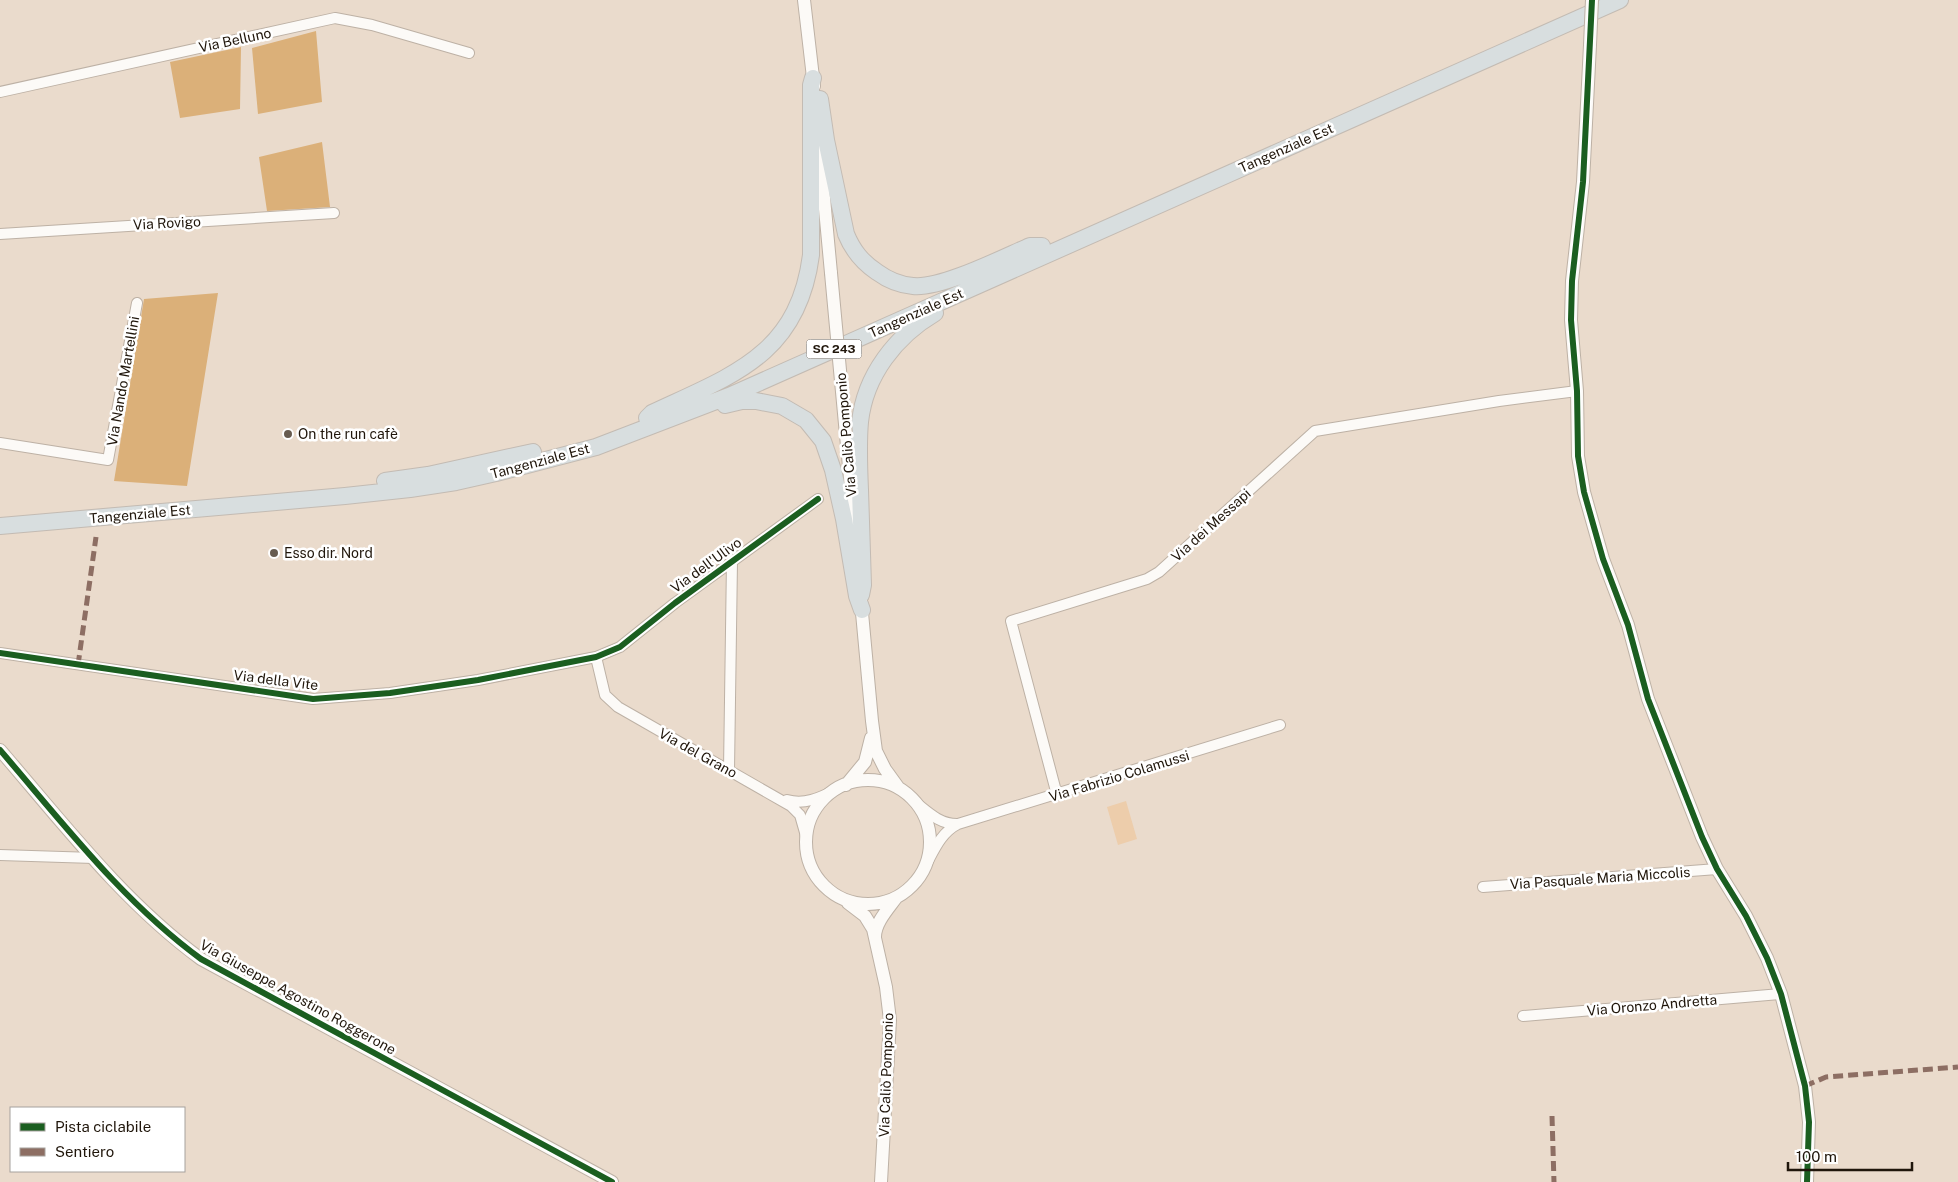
<svg xmlns="http://www.w3.org/2000/svg" width="1958" height="1182" viewBox="0 0 1958 1182" font-family="'Public Sans',sans-serif">
<style>
.green{fill:#edcdab}
.forest{fill:#dbb079}
.lines{fill:none;stroke-linecap:round;stroke-linejoin:round}
.minor-casing{stroke:#bdb1a5;stroke-width:12}
.tertiary-casing{stroke:#bdb1a5;stroke-width:14}
.trunk-casing{stroke:#c3bbb3;stroke-width:18}
.minor{stroke:#fcfaf7;stroke-width:10}
.tertiary{stroke:#fcfaf7;stroke-width:12}
.trunk{stroke:#d8dedf;stroke-width:16}
.tertiary-bridge-casing{stroke:#bdb1a5;stroke-width:14;stroke-linecap:butt}
.tertiary-bridge{stroke:#fcfaf7;stroke-width:12}
.quiet{stroke:#8d6e63;stroke-width:5;stroke-dasharray:10 5;stroke-linecap:butt}
.cycleway-casing{stroke:#fff;stroke-width:9}
.cycleway{stroke:#1b5e20;stroke-width:6}
.poi-dot{fill:#675b4f;stroke:#fff;stroke-width:2}
.labels{text-anchor:middle;stroke-width:5;stroke-linejoin:round;paint-order:stroke}
.shield{fill:#fff;stroke:#635c54;stroke-width:1}
.shield-label{font-size:12px;font-weight:bold;fill:#20160b}
.street-label{font-size:14px;fill:#20160b;stroke:#fff}
.poi-label{font-size:14px;fill:#20160b;stroke:#fff;text-anchor:start}
</style>
<rect width="100%" height="100%" fill="#eadbcc"/>
<path class="green" d="M1126,801l11,38 -19,6 -11,-38z"/>
<path class="forest" d="M316,31l6,71 -64,12 -6,-66z
M241,47l-1,62 -60,9 -10,-56z
M322,142l8,65 -63,4 -8,-54z
M218,293l-31,193 -73,-5 30,-182z"/>
<g class="lines">
<defs>
<path id="minor" d="M0,92l335,-74 37,7 97,28
M0,234l334,-21
M0,443l108,17 29,-157
M0,653l313,46 77,-6 88,-13 118,-23 24,-10 55,-44 143,-104
M596,657l9,38 13,12 173,99 9,9 6,21
M729,770l3,-209
M1057,795l-46,-174 136,-42 12,-7 156,-141 184,-30 78,-10
M787,800c17,5 33,-2 48,-10
M915,802c13,10 24,22 42,22
M0,855l94,3
M927,863c8,-15 15,-31 31,-39l322,-99
M1483,887l234,-18
M1523,1016l258,-22"/>
<path id="tertiary" d="M804,0l10,86
M1590,45l-7,137 -11,99 -1,39 6,71 1,65 6,36 19,67 25,66 20,74 54,138 15,32 29,47 21,42 14,36 24,92 4,36 -2,60
M818,134l13,139
M846,435l8,85
M861,602l11,119 4,30 9,18 13,18
M0,750c63,73 123,152 201,209l411,223
M806 842a62 62 0 1 1 124 0a62 62 0 1 1-124 0Z
M846,785l19,-23 6,-24
M848,903l17,13 8,13 13,58 4,33 -9,162
M875,937c0,-14 13,-28 21,-39"/>
<path id="trunk" d="M820,99l6,41 20,94c7,17 16,28 31,38 11,8 23,13 36,14 28,3 89,-28 117,-40h12
M725,405l17,-4h14l26,5 24,14 17,21 10,29 11,49 13,77 5,14
M647,418l5,-5c81,-38 146,-58 159,-158v-170l2,-7
M385,481l43,-6 105,-23
M0,526l345,-30 65,-7 46,-7 40,-9 100,-26 133,-51 891,-396
M861,595l2,-10c-1,-32 -2,-63 -3,-95 -1,-23 -2,-46 0,-68 5,-47 36,-86 75,-109"/>
</defs>
<use href="#minor" class="minor-casing"/>
<use href="#tertiary" class="tertiary-casing"/>
<use href="#trunk" class="trunk-casing"/>
<use href="#minor" class="minor"/>
<use href="#tertiary" class="tertiary"/>
<use href="#trunk" class="trunk"/>
<defs>
<path id="tertiary-bridge" d="M1590,45l2,-45
M831,273l15,162"/>
</defs>
<use href="#tertiary-bridge" class="tertiary-bridge-casing"/>
<use href="#tertiary-bridge" class="tertiary-bridge"/>
<path class="quiet" d="M78,665l18,-128
M1805,1086l21,-9 132,-10
M1552,1116l2,66"/>
<defs>
<path id="cycleway" d="M1592,0l-9,182 -11,99 -1,39 6,71 1,65 6,36 19,67 25,66 20,74 54,138 15,32 29,47 21,42 14,36 24,92 4,36 -2,60
M0,653l313,46 77,-6 88,-13 118,-23 24,-10 55,-44 143,-104
M0,750c63,73 123,152 201,209l411,223"/>
</defs>
<use href="#cycleway" class="cycleway-casing"/>
<use href="#cycleway" class="cycleway"/>
</g>
<g class="poi-dot">
<circle cx="288" cy="434" r="5"/>
<circle cx="274" cy="553" r="5"/>
</g>
<g class="labels">
<rect class="shield" x="806.5" y="339.5" width="55" height="19" rx="4"/>
<g class="shield-label">
<text x="834" y="353">SC 243</text>
</g>
<g class="street-label">
<text transform="translate(235 40) rotate(-12)" y="5">Via Belluno</text>
<text transform="translate(1286 148) rotate(-24)" y="5">Tangenziale Est</text>
<text transform="translate(167 223) rotate(-3)" y="5">Via Rovigo</text>
<text transform="translate(916 313) rotate(-24)" y="5">Tangenziale Est</text>
<text transform="translate(123 381) rotate(-80)" y="5">Via Nando Martellini</text>
<text transform="translate(846 435) rotate(-95)" y="5">Via Caliò Pomponio</text>
<text transform="translate(540 461) rotate(-15)" y="5">Tangenziale Est</text>
<text transform="translate(140 514) rotate(-5)" y="5">Tangenziale Est</text>
<text transform="translate(1211 525) rotate(-42)" y="5">Via dei Messapi</text>
<text transform="translate(706 565) rotate(-36)" y="5">Via dell'Ulivo</text>
<text transform="translate(276 680) rotate(7)" y="5">Via della Vite</text>
<text transform="translate(698 753) rotate(29)" y="5">Via del Grano</text>
<text transform="translate(1119 776) rotate(-17)" y="5">Via Fabrizio Colamussi</text>
<text transform="translate(1600 878) rotate(-4)" y="5">Via Pasquale Maria Miccolis</text>
<text transform="translate(298 997) rotate(29)" y="5">Via Giuseppe Agostino Roggerone</text>
<text transform="translate(1652 1005) rotate(-5)" y="5">Via Oronzo Andretta</text>
<text transform="translate(886 1075) rotate(-88)" y="5">Via Caliò Pomponio</text>
</g>
<g class="poi-label">
<text x="298" y="439">On the run cafè</text>
<text x="284" y="558">Esso dir. Nord</text>
</g>
</g>
<rect x="10" y="1107" width="175" height="65" fill="#ffffff" stroke="#a6a29d"/>
<rect x="20" y="1123" width="25" height="8" fill="#1b5e20" stroke="#a6a29d"/>
<text x="55" y="1132" font-size="15" fill="#20160b">Pista ciclabile</text>
<rect x="20" y="1148" width="25" height="8" fill="#8d6e63" stroke="#a6a29d"/>
<text x="55" y="1157" font-size="15" fill="#20160b">Sentiero</text>
<path d="M1788 1162v8h124v-8" fill="none" stroke="#20160b" stroke-width="2.5"/>
<text x="1796" y="1162" font-size="15" fill="#20160b" stroke="#ffffff" stroke-width="4" paint-order="stroke">100 m</text>
</svg>
